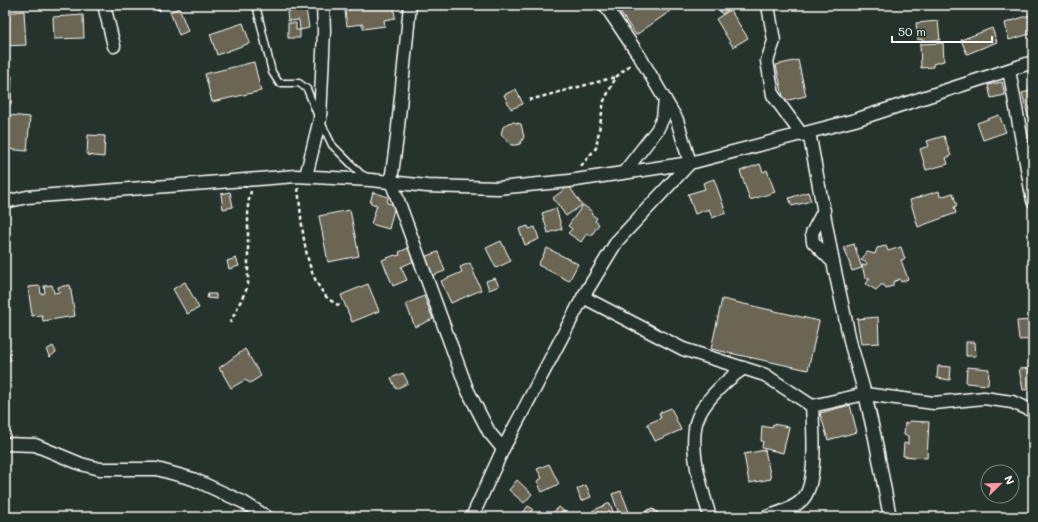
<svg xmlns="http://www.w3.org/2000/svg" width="1038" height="522" viewBox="0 0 1038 522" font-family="Mali,sans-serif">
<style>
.building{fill:#6a6653;stroke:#fff}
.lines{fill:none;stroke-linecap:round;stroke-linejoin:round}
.lane-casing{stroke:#fff;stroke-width:9}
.street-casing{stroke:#fff;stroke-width:15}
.path{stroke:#fff;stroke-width:2.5;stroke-dasharray:4 3;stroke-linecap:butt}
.lane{stroke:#26332d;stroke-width:6}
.street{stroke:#26332d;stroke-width:12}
</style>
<rect width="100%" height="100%" fill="#26332d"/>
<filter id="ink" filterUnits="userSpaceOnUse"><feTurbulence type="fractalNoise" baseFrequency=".025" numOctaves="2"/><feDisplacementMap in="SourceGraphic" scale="8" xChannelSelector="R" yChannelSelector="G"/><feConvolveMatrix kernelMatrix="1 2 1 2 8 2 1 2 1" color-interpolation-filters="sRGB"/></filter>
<g filter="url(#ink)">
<path class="building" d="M350,5h44l1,13 -11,2 1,6 -22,3v-5l-16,2 -2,-15 5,-1z
M615,5h64l-43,30z
M716,5h21l-15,9z
M179,8l9,23 -9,4 -9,-23z
M306,9l3,19 -9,2 -1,-10 -11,1 -1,-9z
M730,10l18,28 -15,9 -17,-28z
M24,11l2,34 -21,1v-33z
M83,15l1,23 -30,1 -1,-22z
M1030,15l3,18 -24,7 -4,-17z
M938,21l2,19 -18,1v-2l-4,1 -2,-17z
M243,23l7,20 -33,12 -7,-21z
M288,23h8v7h4v8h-12z
M992,28l5,14 -30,12 -6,-14z
M943,43l1,18 -11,3v3l-12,1 -1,-24z
M798,60l8,36 -22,5 -8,-36z
M254,62l7,29 -49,11 -7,-28z
M5,66h2v10h5l-1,28h-6z
M1002,82l3,13 -14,3 -3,-13z
M1033,85v30l-5,1 -6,-23 8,-2 -1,-4z
M516,89l7,15 -12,5 -7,-14z
M9,115l21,2 -3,34 -21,-2z
M999,115l7,17 -23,8 -6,-17z
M513,122l8,2 3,13 -4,7 -4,1h-5l-10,-11 2,-7 5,-4z
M88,135l17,1 -1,21 -17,-2z
M944,136l7,20 -5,2 2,6 -22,6 -6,-21 9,-3 -2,-5z
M760,164l3,8 4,-2 8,22 -25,8 -10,-29z
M714,179l12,34 -14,5 -3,-9 -14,5 -7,-20 17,-5 -2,-6z
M569,186l13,19 -16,11 -13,-18z
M939,191l1,6 13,-4 4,13 -3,1 2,6 -38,14 -8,-27z
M230,192l3,15 -10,2 -2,-15z
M373,192l15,5 -1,6 8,2 -6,24 -18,-5 6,-19 -7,-2z
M808,192l3,9 -19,5 -3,-8z
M583,205l10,7 -2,2 6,4 -2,3 4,3 -8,12 -4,-3 -6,9 -13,-9 4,-4 -4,-3z
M556,208l6,21 -14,4 -6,-20z
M350,210l9,46 -31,6 -9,-46z
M528,226l1,3 6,-2 4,12 -14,6 -6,-16z
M501,241l10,20 -15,7 -10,-20z
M854,244l8,24 -10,3 -8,-24z
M886,246l2,5 13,-4 4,12 -4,1 7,19 -7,3 -1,-3 -7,3v4l-7,2 -2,-3h-3l-5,5 -10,-6 4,-6h-5l-3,-13h4l1,-2 -6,-3 6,-8 8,2 2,-6z
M411,247l5,13 -15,7 6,13 -14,6 -11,-26 13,-5 1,1 4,-1 -1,-3z
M547,248l31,16 -9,17 -31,-16z
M438,252l7,19 -14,5 -7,-19z
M236,258l3,8 -10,3 -2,-8z
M470,263l11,27 -30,13 -10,-22 21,-9 -2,-5z
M495,278l4,8 -10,4 -3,-9z
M185,282l14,26 -12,6 -14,-25z
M368,284l11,27 -27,11 -11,-27z
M52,285l2,8 5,-1 -1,-5 12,-2 5,31 -32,5 -1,-6 -10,1 -4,-29 12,-1 1,8 4,-1 -1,-7z
M208,294h8v5l-9,-1z
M424,296l9,23 -18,8 -9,-23z
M722,299l97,22 -11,49 -97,-21z
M878,317l1,26 -18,1 -4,-25z
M1033,320v19l-14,1 -2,-19z
M966,342h9l1,14h-10z
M53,346l3,6 -6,5 -4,-7z
M245,349l16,27 -11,7 -5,-3 -14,8 -8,-14 -1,-4 -1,1 -2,-3z
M7,350l4,10 -6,2v-11z
M938,366l13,1 -1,13 -13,-2z
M967,367l22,2 -1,16 -22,-2z
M1033,368v21l-10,1 -4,-21z
M403,373l5,10 -12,6 -5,-11z
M850,405l7,27 -29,8 -8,-27z
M671,408l10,22 -26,11 -8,-17 14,-6 -2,-5z
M909,421l20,1 -2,36 -24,-2 1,-13 4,1v-8l-4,-1 1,-12h4z
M773,424l16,3 -6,26 -21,-5 1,-7h-2l1,-15 10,2z
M765,450l6,29 -22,4 -5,-29z
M549,464l10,20 -17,8 -5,-11 5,-3 -5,-9z
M517,480l15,14 -8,9 -15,-13z
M586,485l5,12 -10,4 -4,-12z
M621,491l10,26h-11l-8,-23z
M610,503l4,12 -20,2 -2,-6z
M528,506l5,3 -5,7 -5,-3z
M559,507l6,5 -5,5h-12z"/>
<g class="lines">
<defs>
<path id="lane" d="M256,5l16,67 7,11h20l8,6 10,25
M321,122l11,23 29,29 6,3"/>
<path id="street" d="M104,5l10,41
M410,5l-13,132 -6,44 76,208 22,43 14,17
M605,5l35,52 37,63 13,43 165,-43 178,-58
M768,5l6,36 -7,20 6,34 29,40
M1009,70l24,131
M809,132l24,130 18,83 14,49 10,44 15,79
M625,171l32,-41 6,-12 2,-19
M306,176l14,-57 4,-88 -1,-26
M5,202l22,-5 269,-21 75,4 56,6 71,2 71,-7 121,-18
M824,210l-12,23 1,9 20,20
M583,297l100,52 82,26 47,31
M5,444l30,1 46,19 19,5h57l36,10 50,23 24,15
M651,516l1,1
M472,517l31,-68 80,-152 34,-56 73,-78
M710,517c-8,-28 -19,-59 -15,-88 2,-23 31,-49 49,-61
M766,517c12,-4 27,-8 36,-17 16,-15 11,-72 10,-94l53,-12 69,9 50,-5 28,4 21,9"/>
</defs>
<use href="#lane" class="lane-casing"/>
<use href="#street" class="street-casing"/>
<path class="path" d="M136,5l23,5 5,-5
M529,100l87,-23
M581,166l15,-18 8,-47 12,-24 14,-12
M298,188c4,33 5,81 27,107 3,5 10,8 15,11
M230,323l18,-37v-82l3,-13"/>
<use href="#lane" class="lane"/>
<use href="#street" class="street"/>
</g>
</g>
<rect width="1038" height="522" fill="none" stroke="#26332d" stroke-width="20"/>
<rect x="10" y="10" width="1018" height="502" fill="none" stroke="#fff" stroke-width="1.5" filter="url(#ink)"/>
<g transform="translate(1000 484) rotate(67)"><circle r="19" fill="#26332d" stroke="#7d8581"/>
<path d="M0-3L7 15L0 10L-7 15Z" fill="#ff9aa2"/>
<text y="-6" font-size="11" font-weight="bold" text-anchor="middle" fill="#ffffff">N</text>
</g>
<path d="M892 36v6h100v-6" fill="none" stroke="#ffffff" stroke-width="2"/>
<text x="898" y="36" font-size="12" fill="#ffffff" stroke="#26332d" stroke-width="3" paint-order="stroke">50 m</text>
</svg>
